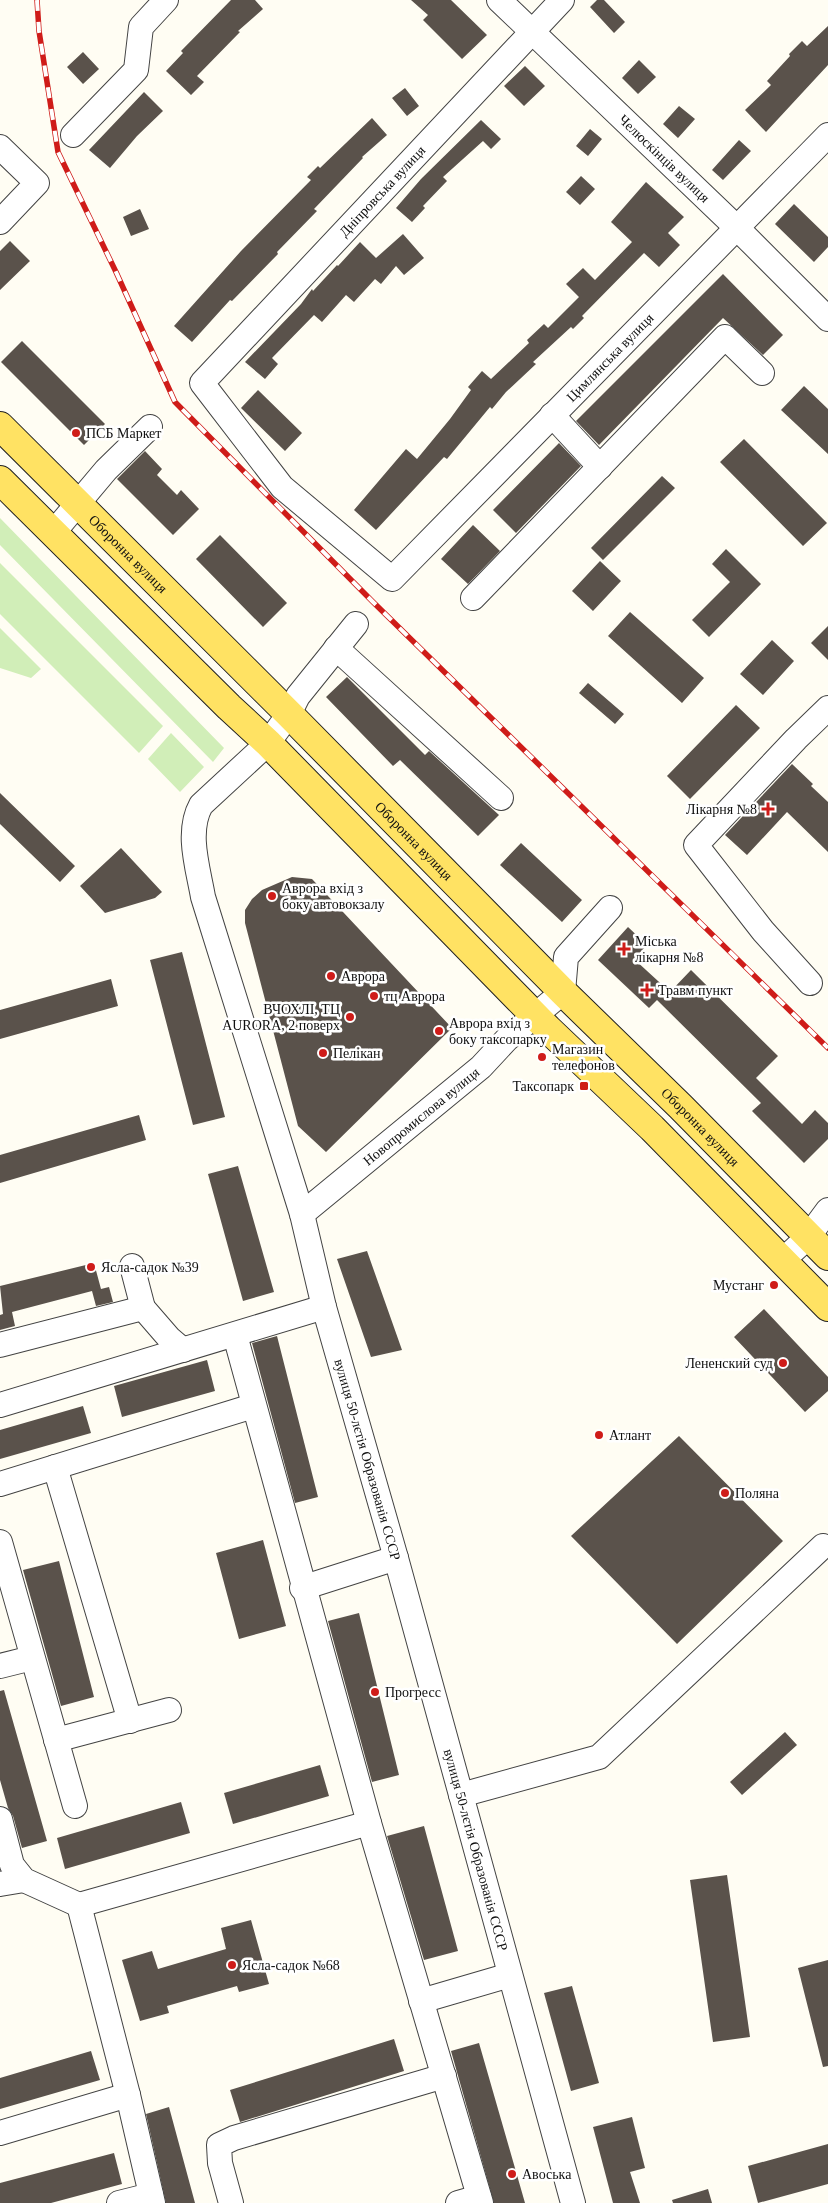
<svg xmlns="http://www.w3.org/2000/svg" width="828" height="2203" viewBox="0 0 828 2203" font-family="Georgia,serif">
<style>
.green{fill:#d1eeb8}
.building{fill:#5a524b}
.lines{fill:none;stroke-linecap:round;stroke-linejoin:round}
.minor-casing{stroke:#434343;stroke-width:26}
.major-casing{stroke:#212121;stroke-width:30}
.minor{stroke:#fff;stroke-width:24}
.major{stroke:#ffe263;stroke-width:28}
.rail-casing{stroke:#cf1c19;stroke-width:5.5}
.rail{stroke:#fff;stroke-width:4;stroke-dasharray:11;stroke-linecap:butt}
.poi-dot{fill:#cf1c19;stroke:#fff;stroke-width:2}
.labels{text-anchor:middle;stroke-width:5;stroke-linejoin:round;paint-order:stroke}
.street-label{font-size:14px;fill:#101010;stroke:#fff}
.poi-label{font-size:14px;fill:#101010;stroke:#fff;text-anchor:start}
</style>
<rect width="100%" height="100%" fill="#fffdf3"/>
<path class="green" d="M0,518l224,230 -11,14 -213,-217z
M0,563l163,163 -24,27 -139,-139z
M0,628l41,41 -10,9 -31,-10z
M171,733l33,34 -24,25 -32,-33z"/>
<path class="building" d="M231,0h24l8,9 -25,22 2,1 -43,44 7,6 -13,13 -25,-24 17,-18 -2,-2z
M411,0h40l36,35 -25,24 -39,-39 5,-5z
M597,0h7l21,22 -11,11 -24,-26z
M828,26v39l-62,67 -21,-22 26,-25 -4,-4 23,-25 -1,-2 13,-13 5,5z
M83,52l16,17 -16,15 -16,-17z
M639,60l17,17 -18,17 -16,-16z
M525,66l20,20 -21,20 -20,-20z
M405,88l14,18 -12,10 -15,-18z
M144,92l19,19 -26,25 -27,32 -21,-18z
M679,106l16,13 -17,19 -15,-14z
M372,118l15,17 -25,22 1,1 -49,51 3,2 -40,41 1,2 -46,47 -2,-1 -38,42 -18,-16 67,-75 70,-71 -4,-3 11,-11 2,2z
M481,120l20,19 -10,10 -8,-8 -40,36 4,4 -24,25 2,2 -13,14 -16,-14 25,-29z
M590,129l12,10 -14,17 -12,-10z
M739,140l12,11 -28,29 -11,-10z
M581,176l14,13 -15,16 -14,-13z
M646,182l38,35 -16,16 12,12 -21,22 -15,-14 -62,63 2,2 -11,11 -2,-2 -38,35 3,2 -30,28 -14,17 -2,-2 -43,52 -3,-2 -68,73 -22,-20 52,-61 11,10 33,-40 21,-29 -3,-3 14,-16 9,8 38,-36 -2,-3 17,-16 4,4 31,-31 -13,-13 17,-16 12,12 37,-38 -21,-20z
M794,204l34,33v10l-14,15 -39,-38z
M140,209l9,20 -18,7 -8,-19z
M403,234l21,24 -20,17 -8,-9 -15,18 -6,-5 -21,23 -8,-7 -24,27 -8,-7 -42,43 6,6 -13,15 -20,-17 56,-58 11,-15 1,2 24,-26 1,1 22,-24 16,16z
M10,241l20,20 -30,29v-39z
M723,274l60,61 -20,20 -40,-37 -124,127 -23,-24z
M22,341l83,83 -21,21 -83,-83z
M804,386l24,23v45l-47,-44z
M258,390l44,43 -17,18 -44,-43z
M744,439l83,84 -24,23 -83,-84z
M559,443l22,23 -65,67 -23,-23z
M145,451l17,18 -5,6 20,20 4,-5 18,19 -26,26 -56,-56z
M662,476l13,12 -72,72 -12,-12z
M473,525l27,26 -32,33 -27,-25z
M220,535l67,68 -24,24 -67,-68z
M726,549l35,35 -52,53 -17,-17 38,-38 -18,-18z
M600,561l21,20 -28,30 -21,-20z
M630,612l74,66 -22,25 -74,-67z
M828,626v34l-17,-17z
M772,640l22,21 -31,34 -23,-21z
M347,677l78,78 4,-4 70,64 -21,21 -78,-76 -7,6 -67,-69z
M588,683l36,31 -9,10 -36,-31z
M736,705l24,23 -70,71 -23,-23z
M792,764l21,20 -2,2 17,16v50l-41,-40 -40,43 -22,-20z
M0,793l75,73 -15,16 -60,-58z
M521,843l61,57 -20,22 -62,-57z
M121,848l41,44 -7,6 -50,15 -25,-27z
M292,877l20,2 140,149 -126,124 -28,-26 -53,-203v-13l7,-11 10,-9z
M628,927l19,18 -13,14 36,33 21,-22 87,86 -22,22 46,46 13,-14 13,13v16l-24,24 -52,-52 9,-8 -104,-103 -8,8 -51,-48z
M182,952l43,165 -32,8 -43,-165z
M111,979l7,27 -118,33v-29z
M139,1115l7,25 -146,43v-28z
M238,1166l36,126 -31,9 -35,-127z
M367,1251l35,99 -31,7 -34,-98z
M94,1263l7,26 8,-2 4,15 -17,4 -4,-15 -80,21 3,14 -15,4v-15l3,-1 -3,-28z
M764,1309l64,68v14l-23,21 -71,-75z
M277,1336l41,161 -23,6 -43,-160z
M207,1360l8,31 -93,26 -8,-31z
M83,1406l8,27 -91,26v-29z
M679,1436l104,105 -106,103 -106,-108z
M263,1540l23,86 -47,13 -23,-86z
M59,1561l35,136 -33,9 -38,-136z
M359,1613l40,162 -27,7 -44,-161z
M4,1690l43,151 -25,7 -9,-32 -5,-8 -8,-28v-89z
M785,1732l12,13 -55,50 -12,-13z
M320,1765l9,31 -96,28 -9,-31z
M181,1802l9,31 -125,36 -8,-31z
M424,1826l34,125 -34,9 -37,-124z
M727,1875l23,162 -37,5 -23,-162z
M251,1920l18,64 -30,8 -2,-6 -70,20 2,7 -29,8 -18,-61 30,-9 6,18 68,-20 -5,-21z
M828,1960v106l-5,1 -25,-99z
M572,1986l27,97 -28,8 -27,-98z
M394,2039l10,32 -164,51 -10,-32z
M479,2043l46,160h-31l-43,-152z
M91,2051l9,29 -100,29v-31z
M169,2107l26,96h-29l-20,-89z
M632,2117l13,51 -15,4 10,31h-27l-20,-76z
M828,2144v40l-70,19 -10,-37z
M114,2153l8,31 -71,19h-51v-20z
M708,2189l4,14h-39l-1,-3z"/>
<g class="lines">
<defs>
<g id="minor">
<path id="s1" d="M499,0l238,228 91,91"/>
<path id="s2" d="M562,0l-360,383 80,104 110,92 436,-444"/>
<path d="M73,135l63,-65 5,-43 25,-27"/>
<path d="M0,147l37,36 -37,39"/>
<path d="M552,415l48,52"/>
<path d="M53,533l53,-63 44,-43"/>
<path d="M473,598l252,-261 37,36"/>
<path id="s3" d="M356,624l-58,72 -9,18 -21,29 -67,62c-15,27 -3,63 2,92l99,317 22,93 72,251 177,645"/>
<path d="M336,648l165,150"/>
<path d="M810,983l-47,-52 -67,-86 100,-106 32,-31"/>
<path id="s4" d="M302,1214l179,-147 26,-28 56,-47 3,-35 44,-49"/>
<path d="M782,1261l26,-24 20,-27"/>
<path d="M143,1308l26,30 14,12"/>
<path d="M235,1335l134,488 112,380"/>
<path d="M0,1345l143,-37 -11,-42"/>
<path d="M0,1405l324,-98"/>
<path d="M55,1467l75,254"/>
<path d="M0,1484l253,-78"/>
<path d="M0,1542l75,264"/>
<path d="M302,1588l94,-30"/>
<path d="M0,1666l32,-8"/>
<path d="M56,1740l113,-30"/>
<path d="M461,1795l138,-38 224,-211"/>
<path d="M0,1819l12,46 12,15 55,25 290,-82"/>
<path d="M0,1884l24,-4"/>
<path d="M79,1905l49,190 25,108"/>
<path d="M421,2001l89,-26"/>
<path d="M0,2133l128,-38"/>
<path d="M119,2203l32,-8"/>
<path d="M231,2203l-11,-40 -1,-18 15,-7 210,-62"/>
<path d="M458,2203l21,-6"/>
</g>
<g id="major">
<path id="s5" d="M0,426l289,288 274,278 118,115 147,149"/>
<path d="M0,480l229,227 39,36 280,286 104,99 176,179"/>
</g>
</defs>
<use href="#minor" class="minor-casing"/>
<use href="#major" class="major-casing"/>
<use href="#minor" class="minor"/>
<use href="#major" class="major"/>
<defs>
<path id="rail" d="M37,0l2,31 19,121 58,120 59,130 198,200 455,446"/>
</defs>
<use href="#rail" class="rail-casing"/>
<use href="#rail" class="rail"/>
</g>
<g class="poi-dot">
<circle cx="76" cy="433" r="5"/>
<path d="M765.5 801.5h5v5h5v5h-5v5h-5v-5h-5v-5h5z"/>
<circle cx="272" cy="896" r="5"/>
<path d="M621.5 941.5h5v5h5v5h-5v5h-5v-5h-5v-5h5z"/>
<circle cx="331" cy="976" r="5"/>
<path d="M644.5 982.5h5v5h5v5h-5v5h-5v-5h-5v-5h5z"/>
<circle cx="374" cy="996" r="5"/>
<circle cx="350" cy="1017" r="5"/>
<circle cx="439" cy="1031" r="5"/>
<circle cx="323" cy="1053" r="5"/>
<circle cx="542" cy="1057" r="5"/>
<rect x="579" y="1081" width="10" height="10" rx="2.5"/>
<circle cx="91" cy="1267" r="5"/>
<circle cx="774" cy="1285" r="5"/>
<circle cx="783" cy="1363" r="5"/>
<circle cx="599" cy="1435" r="5"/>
<circle cx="725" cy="1493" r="5"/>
<circle cx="375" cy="1692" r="5"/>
<circle cx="232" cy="1965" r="5"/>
<circle cx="512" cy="2174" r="5"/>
</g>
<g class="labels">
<g class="street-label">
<text dy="5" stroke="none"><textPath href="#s1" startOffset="229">Челюскінців вулиця</textPath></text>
<text transform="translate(382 191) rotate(-47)" y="5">Дніпровська вулиця</text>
<text dy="5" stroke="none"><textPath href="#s2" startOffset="1111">Цимлянська вулиця</textPath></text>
<text dy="5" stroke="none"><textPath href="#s5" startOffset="181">Оборонна вулиця</textPath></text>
<text dy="5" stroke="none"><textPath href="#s5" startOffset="586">Оборонна вулиця</textPath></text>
<text dy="5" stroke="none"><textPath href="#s4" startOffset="154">Новопромислова вулиця</textPath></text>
<text dy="5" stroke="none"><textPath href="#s5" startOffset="991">Оборонна вулиця</textPath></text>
<text dy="5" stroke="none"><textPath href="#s3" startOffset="920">вулиця 50-лєтія Образованія СССР</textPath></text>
<text dy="5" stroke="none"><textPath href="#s3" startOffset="1325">вулиця 50-лєтія Образованія СССР</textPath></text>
</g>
<g class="poi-label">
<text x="86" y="438">ПСБ Маркет</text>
<text x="757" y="814" text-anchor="end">Лікарня №8</text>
<text x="282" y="893">Аврора вхід з<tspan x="282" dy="16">боку автовокзалу</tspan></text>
<text x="635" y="946">Міська<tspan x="635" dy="16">лікарня №8</tspan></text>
<text x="341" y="981">Аврора</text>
<text x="658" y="995">Травм пункт</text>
<text x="384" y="1001">тц Аврора</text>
<text x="340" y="1014" text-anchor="end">ВЧОХЛІ, ТЦ<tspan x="340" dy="16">AURORA, 2 поверх</tspan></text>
<text x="449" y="1028">Аврора вхід з<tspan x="449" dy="16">боку таксопарку</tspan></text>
<text x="552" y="1054">Магазин<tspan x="552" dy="16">телефонов</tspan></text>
<text x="333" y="1058">Пелікан</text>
<text x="574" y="1091" text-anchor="end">Таксопарк</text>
<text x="101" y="1272">Ясла-садок №39</text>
<text x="764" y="1290" text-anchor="end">Мустанг</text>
<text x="773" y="1368" text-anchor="end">Лененский суд</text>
<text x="609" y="1440">Атлант</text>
<text x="735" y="1498">Поляна</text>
<text x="385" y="1697">Прогресс</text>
<text x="242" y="1970">Ясла-садок №68</text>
<text x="522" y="2179">Авоська</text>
</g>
</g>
</svg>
